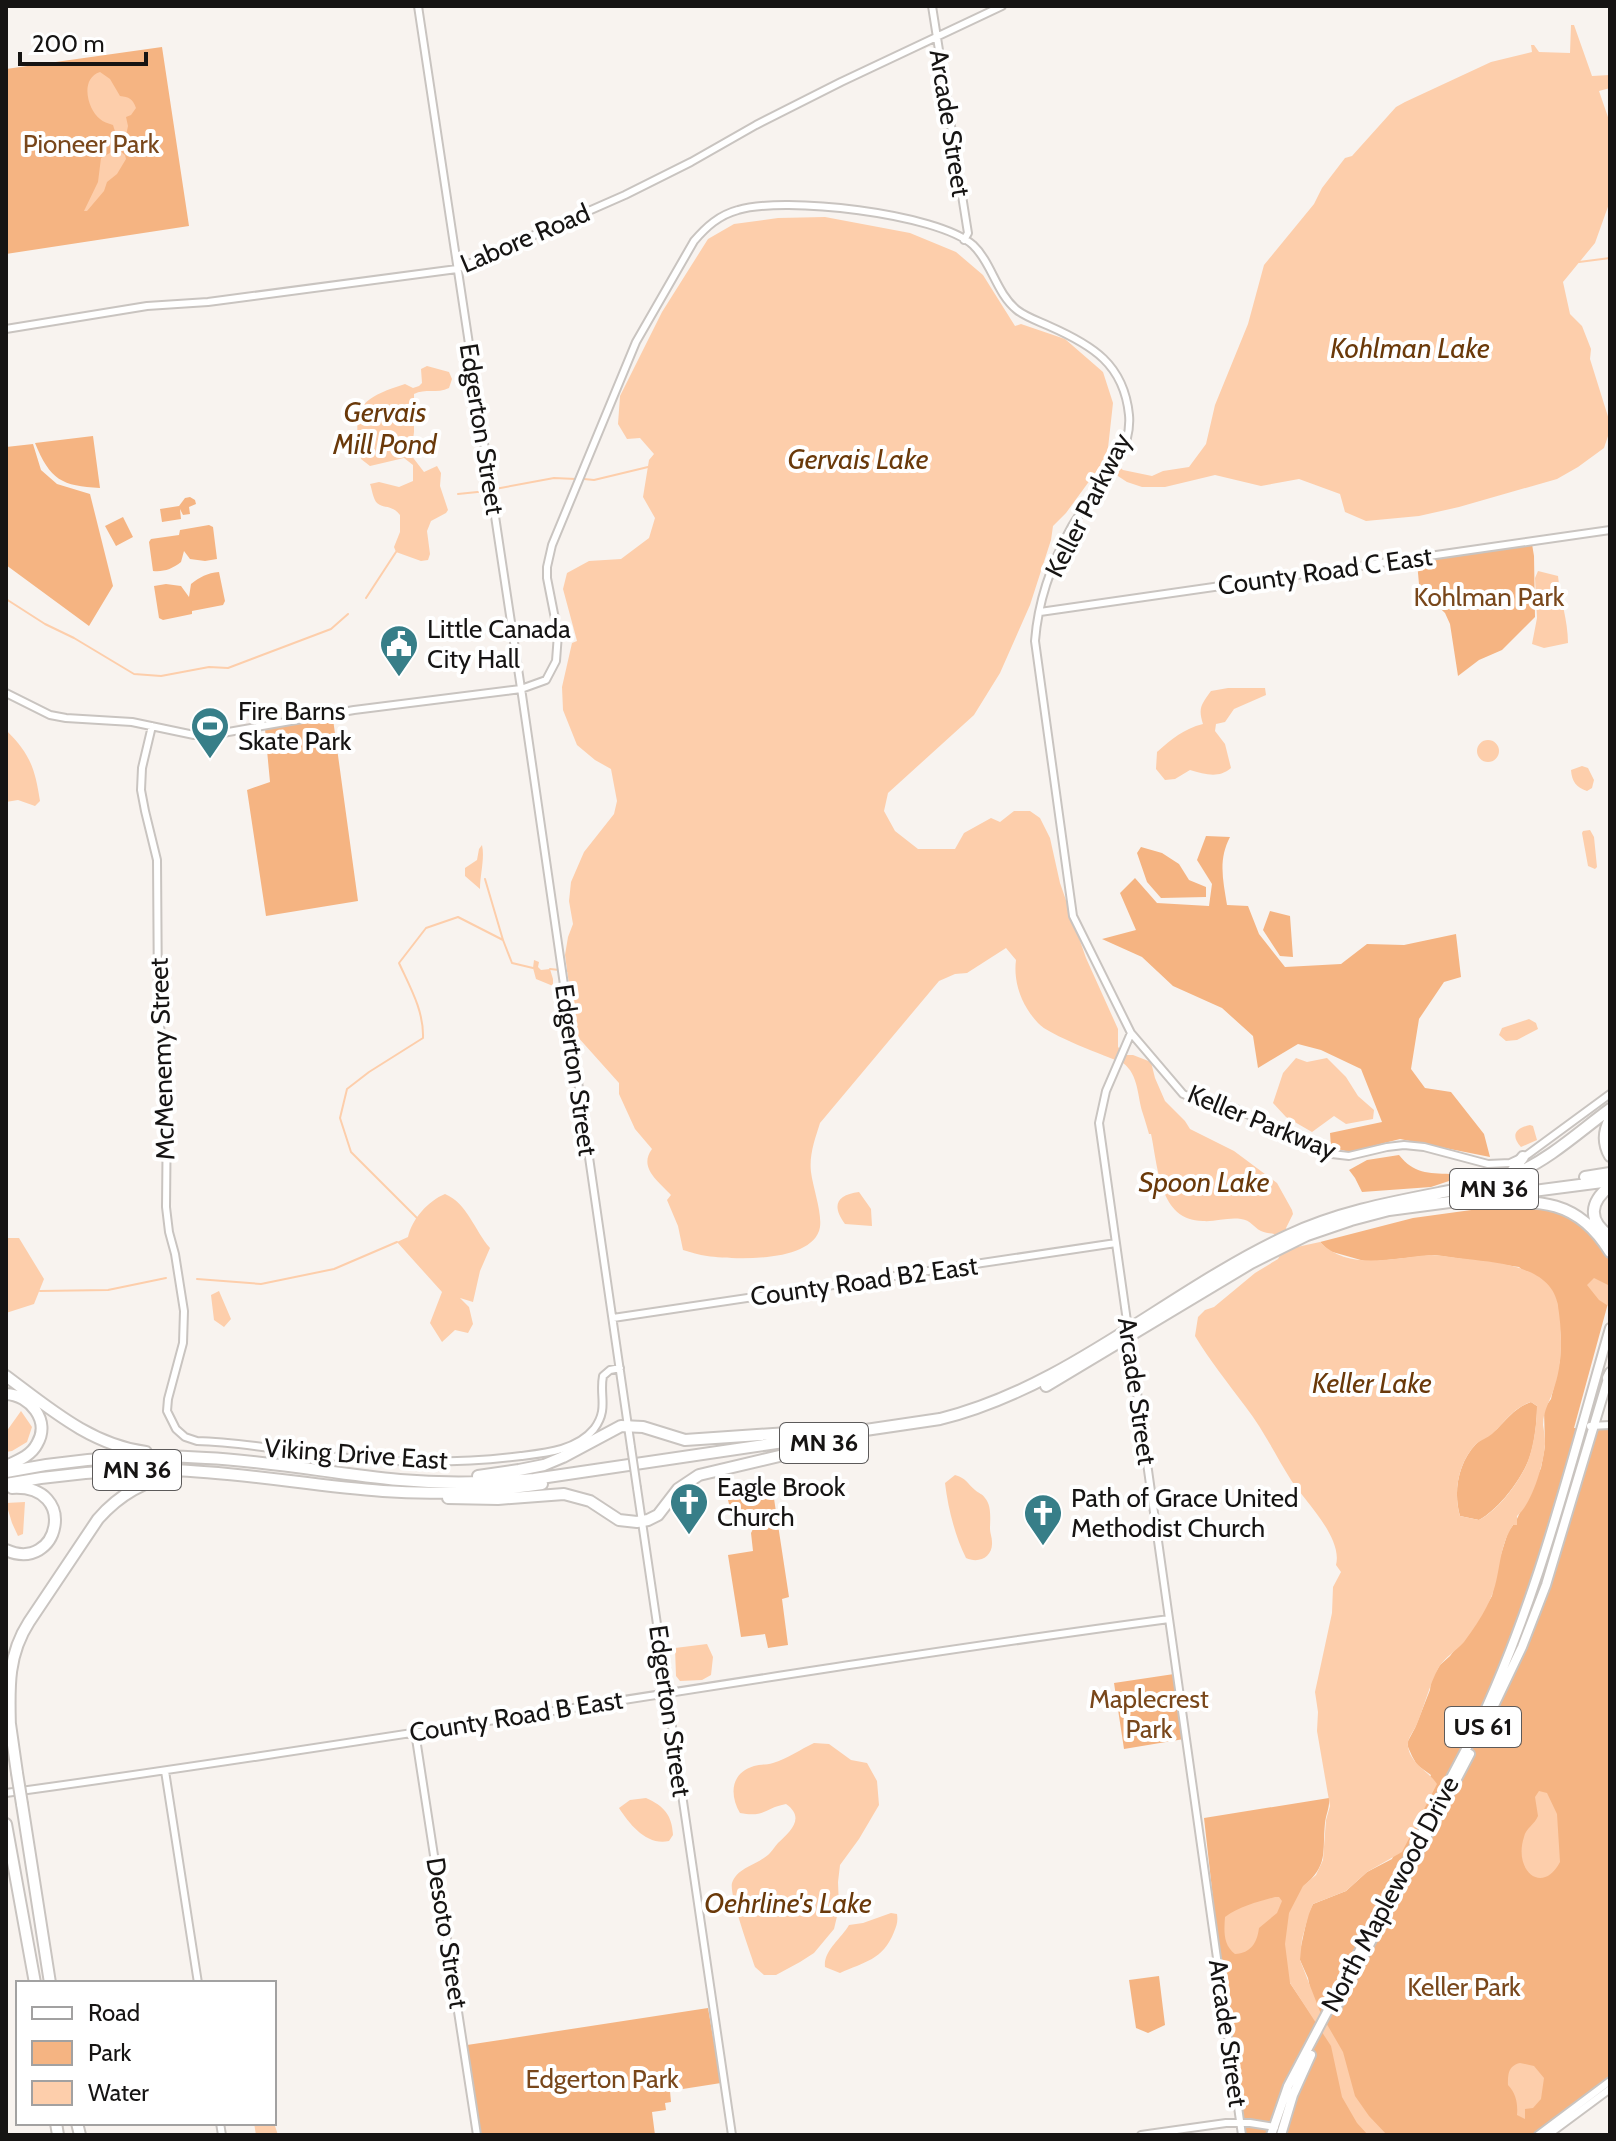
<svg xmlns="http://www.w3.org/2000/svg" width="1616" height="2141" viewBox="0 0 1616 2141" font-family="Cabin,sans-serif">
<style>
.green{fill:#f5b482}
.water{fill:#fdceab;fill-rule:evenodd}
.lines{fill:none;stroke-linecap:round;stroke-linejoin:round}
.stream{stroke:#fdceab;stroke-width:2}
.minor-casing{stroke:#c9c4c0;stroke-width:10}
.major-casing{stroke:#c9c4c0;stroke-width:12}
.highway-casing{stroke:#c9c4c0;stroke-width:14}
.minor{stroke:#fff;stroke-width:6}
.major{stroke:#fff;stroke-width:8}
.highway{stroke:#fff;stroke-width:10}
.minor-bridge-casing{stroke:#c9c4c0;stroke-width:10;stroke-linecap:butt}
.highway-bridge-casing{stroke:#c9c4c0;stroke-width:14;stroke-linecap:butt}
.minor-bridge{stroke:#fff;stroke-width:6}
.highway-bridge{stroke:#fff;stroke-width:10}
.labels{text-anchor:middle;stroke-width:8;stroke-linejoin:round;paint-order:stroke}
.shield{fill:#fff;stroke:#5c5a5a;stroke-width:2}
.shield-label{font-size:24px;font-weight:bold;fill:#161413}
.street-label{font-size:26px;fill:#161413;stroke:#fff}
.park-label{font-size:26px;fill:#79471b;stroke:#fff}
.poi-label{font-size:26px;fill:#161413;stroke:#fff;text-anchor:start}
.water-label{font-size:28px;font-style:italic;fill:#6a390a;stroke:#fff}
</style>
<rect width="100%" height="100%" fill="#f8f3ef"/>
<path class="green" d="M162,47l27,179 -183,28v-185z
M93,436l7,52c-38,-2 -50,-8 -65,-45z
M33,444l8,26 16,14 33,10 23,92 -24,40 -83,-61v-118z
M190,497l5,3 1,4 -7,3 1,7 -7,1 -3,-6 1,10 -19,3 -2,-13 19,-3 6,-8z
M123,517l10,20 -17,9 -11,-20z
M209,525l4,2 4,32 -12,2 -15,-2 -6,-8 -3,11c-9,7 -17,10 -28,9l-4,-29 2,-3 28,-4 1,-5z
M1532,544l2,12 1,61 -33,33 -23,10 -21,16 -8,-52 -5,-11 -22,-21 -4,-8 -2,-22z
M219,572l6,29 -2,4 -31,6v3l-29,6 -4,-2 -5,-32 12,-2 15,2 8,11 2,-13c9,-7 16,-11 28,-12z
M333,719l25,182 -92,15 -19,-126 23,-8 -5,-53z
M1206,836l24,1c-12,23 -7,43 -3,68l21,1 11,28 26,33 56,-3 26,-20 37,1 52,-11 5,43 -17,5 -25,37 -8,50 14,19 26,4 33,42 6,23 -90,-18 -51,13 -18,-5 -1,-14 52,-11 -21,-53 -40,-19 -23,-6 -40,24 -5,-32 -31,-28 -49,-22 -31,-29 -40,-18 34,-9 -16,-37 15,-15 22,25 52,3 3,-22 -15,-24z
M1141,847l21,6 17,11 10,16 17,7v10l-45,1 -14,-16 -10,-29z
M1270,911l20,5 3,41 -13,-1 -17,-26z
M1399,1155c15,19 29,18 51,19l-1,7 -18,6 -69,5 -7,-14 -6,-8 18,-10z
M1515,1204l54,7 41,44v41l-36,132 36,-1v653l-76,55h-289l-26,-183 -15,-134 125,-20c1,9 -3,16 -4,25 -3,31 4,41 -22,64l-13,96 27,40 -9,-45 -8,-18v-9l8,-37 5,-10 33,-13 21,-19 25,-13 39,-84 -14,-10 -5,-9 -4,-9v-6l7,-13 15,-38 1,-10 9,-15 10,-9 28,-37 14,-23 5,-29 11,-35 8,-11 25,-53 4,-22 -1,-37 7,-10 9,-39 1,-21 -4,-37 -38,-35 -85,-12 -66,7 -39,-11 -9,-9 93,-24z
M1531,1402l6,4c0,18 -3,46 -12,62 -10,19 -28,42 -46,52l-19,-4c-7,-24 -2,-53 16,-72 6,-6 14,-9 21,-15 11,-11 19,-22 34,-27z
M773,1492l16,105 -7,2 6,46 -20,3 -3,-14 -24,3 -13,-82 25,-4 -2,-18 3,-6 -2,-14 -20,3 -4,-16z
M1174,1674l10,65 -60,10 -10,-66z
M1159,1976l6,49 -17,8 -12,-5 -7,-48z
M708,2008l13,75 -51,8 1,11 -6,1 1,7 -14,2 3,23h-174l-14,-90z"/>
<path class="water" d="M1571,25h3l18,51 18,-1v13l-11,3 11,32v78l-15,42 -32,39 7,32 12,12 9,23 -1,10 20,64v7l-6,18 -26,19 -21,12 -98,28 -40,9 -53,5 -21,-9 -5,-18 -41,-15 -38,7 -46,-11 -50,12h-23l-15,-5 -26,-17 -35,48 -13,13 -2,14 -21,65 -30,68 -26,42 -86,78 -4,18 11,20 23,18h37l9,-16 27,-15 9,4 14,-11h16l10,7 10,20 10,45 26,75 32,71v18l8,8h7l18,7 4,16 10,23 20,20 5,8 44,22 43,32 15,27 1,4 -7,14 11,19 23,-5c29,30 75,15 111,13 12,0 24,3 36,4 32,4 85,7 91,47 4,26 5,54 -3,79 -4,15 -12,25 -12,40 1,6 2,12 2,19 -1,19 -13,60 -28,72v9h-4c-17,26 -11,55 -26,81 -6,12 -15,25 -23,36 -8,9 -19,15 -25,25 -10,18 -14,38 -22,57 -3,7 -10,14 -9,22 2,18 21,25 29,38l-35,68 -35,20 -21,19 -33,13 -4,10 -7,25 -2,21 21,54 22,38 12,44 14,20 18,19h-19l-11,-12 -15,-26 -11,-51 -41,-63 -5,-39 4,-31 14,-27 13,-11 7,-15 3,-40 4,-14 -13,-75 1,-19 -3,-20 17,-79 1,-26 8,-15 -5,-7c7,-27 -31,-64 -45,-85 -15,-24 -28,-51 -46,-74 -17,-23 -35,-45 -50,-70l3,-19 7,-7 9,-3 41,-34 23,-14 5,-9 -9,-16c-4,-1 -9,-1 -13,-3 -8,-4 -10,-11 -20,-12 -13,-2 -26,3 -38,2 -44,0 -45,-55 -52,-87h-2c-2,-7 -4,-14 -6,-20 -6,-18 -4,-39 -20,-51 -17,-7 -75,-28 -85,-40 -16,-17 -25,-40 -22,-63l-10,-12 -39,25 -12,1 -16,7 -119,142c-5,16 -11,32 -9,49 2,16 11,40 9,55 -6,36 -86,33 -113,29 -8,-1 -16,-4 -24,-6l-5,-24 -11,-26 4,-5c-12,-13 -33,-27 -19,-46l-17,-20 -16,-35v-11l-43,-48 -11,-80 3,-18 5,-13 -4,-23 2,-19 13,-30 30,-38 3,-13 -6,-32 -16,-9 -18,-15 -14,-35 -1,-23 10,-44 5,-2 -14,-52 4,-16 22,-12 32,-2 28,-21 6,-20 -12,-21 6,-37 5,-6 -14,-16 -13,1 -9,-15 2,-28 42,-84 46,-73 26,-15 44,-6 47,-1 85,16 46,19 27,23 32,51 6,-2 44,15 38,33 10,31 -6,54 16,13 29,6 11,-5 26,-4 17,-23 9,-39 33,-81 16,-59 50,-61 8,-16 23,-30 7,-2 44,-49 9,-5 86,-40 41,-10 -1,-7h3l5,7 31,1zM1531,1402l6,4c0,18 -4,46 -12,62 -10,19 -27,42 -46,52l-19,-4c-7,-24 -2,-53 16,-72 5,-4 11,-6 16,-10 14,-13 21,-26 39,-32z
M100,72l10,7 10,17c9,1 13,3 16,12l-5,7 -5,2 2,9 -4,19 -5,-1 -6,-19c-5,-2 -10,-3 -13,-6 -12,-9 -21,-40 0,-47z
M117,149l8,6 1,4 -9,15 -10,8 -3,9 -17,20h-3l14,-29 3,-24z
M427,366l22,6 3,7 -3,9c-12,6 -24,0 -35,6v38l-3,23 13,17 13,-6 4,7 -1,13 8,24 -2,3 -15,8 -4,10 3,23 -2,6 -7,1 -25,-9 -2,-5 6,-15v-17c-9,-11 -16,-6 -23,-12 -4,-4 -5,-14 -7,-19l9,-2 20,5 14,-6v-16l-9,-7 -34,8 -9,-7c-8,-49 -7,-59 44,-75l8,4 6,-2 3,-3 -1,-14z
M1538,571l20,5c2,23 10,44 10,67l-24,5 -12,-4 5,-26 -2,-40z
M1228,688h37l1,7 -32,14 -9,13 -9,2 -1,7 10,13 6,24c-13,11 -26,6 -41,2l-15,9 -10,1 -9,-11 1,-17c15,-13 26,-23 46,-28 -5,-16 -2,-19 8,-33z
M6,730c24,24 29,38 34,71l-5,5 -17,-6 -12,2z
M1477 751a11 11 0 1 1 22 0a11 11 0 1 1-22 0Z
M1582,766l6,2 6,12 -2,8 -5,3c-11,-4 -15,-9 -16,-21z
M1590,830l4,7 3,30 -2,2 -7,-3 -6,-33 1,-2z
M482,845c3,13 -2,30 -2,44l-15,-13v-8l12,-8 2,-11z
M534,960l5,2 -1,5 3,3 9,-1 3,10v7l-17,-7 -3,-11z
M1529,1019l7,4 2,6 -21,11 -11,1 -7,-6 3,-7z
M1296,1058l11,4 20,-4 19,19 12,19 16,14 -1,9 -27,5 -12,-8 -22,16 -26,-15 -13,-14 10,-30z
M1530,1125l3,1 4,14 -16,7c-11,-12 -5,-19 9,-22z
M859,1192l12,17 1,17 -27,-2c-14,-19 -8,-29 14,-32z
M445,1194c22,9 30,37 45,54l-10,23 -7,31 -13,-4 9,9 4,17 -5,9 -13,-3 -13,12 -12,-19 12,-31 -45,-50 11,-5c4,-18 20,-36 37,-43z
M6,1238h13l25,41 -10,25 -28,9z
M1594,1278l16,8v21l-11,-7 -12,-15z
M219,1291l12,28 -7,8 -10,-7 -3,-25z
M21,1411l11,16 -5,15 -15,9 -6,1v-20z
M955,1475c11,3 12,8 20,15 3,3 8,4 10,8 7,8 5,22 5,31 0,4 2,8 2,13 1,15 -13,22 -26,16 -11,-22 -18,-50 -21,-75z
M25,1502l-2,32 -5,2 -6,-13 -6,-20z
M707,1644l6,13 -2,18 -9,5 -22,1 -4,-5 -1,-28z
M814,1743l15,1 22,16 16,3 10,18 2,24 -20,34 -19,26 -2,17 1,26 -5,21 -20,24 -14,9 -24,13h-12l-9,-8c-5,-15 -26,-73 -23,-84 5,-16 28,-19 38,-30 3,-3 5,-7 8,-10 12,-11 28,-25 8,-39 -21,4 -22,14 -46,9 -11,-19 -9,-40 14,-47 6,-2 13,-1 19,-3 14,-4 28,-14 41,-20z
M1539,1791l8,2 10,21 3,48c-18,34 -47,8 -36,-25 2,-9 11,-13 14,-21l-3,-19z
M646,1798c18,8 26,17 27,37l-4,6c-22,5 -39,-16 -50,-33l11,-8z
M1275,1897h4l3,4 -5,12 -18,15c-2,15 -8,25 -24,26 -12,-9 -11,-23 -10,-37 15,-11 33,-15 50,-20z
M891,1913l6,1c1,7 0,11 -3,18 -11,28 -30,30 -54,41l-15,-6c-2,-16 16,-28 24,-42l14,-2z
M1520,2063l14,3 10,12 -3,21 -8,9 -8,1v10l-8,-4c1,-11 -1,-22 -9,-30 0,-11 0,-19 12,-22z
M254,2123h20l4,12h-22z"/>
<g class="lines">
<path class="stream" d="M1579,262l31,-4
M584,479l10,1 54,-13
M495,489l59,-11 22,1
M458,494l29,-3
M366,598l30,-46
M6,599l39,25 29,14 60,36 27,2 48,-9 19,1 103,-39 17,-15
M485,879l18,61 9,23 21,5
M550,969l19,2
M418,1219l-67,-67 -11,-34 7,-29 22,-17 54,-34c1,-27 -13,-51 -24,-75l27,-35 32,-11 45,23
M197,1279l64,5 73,-15 63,-27
M40,1291l68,-1 58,-12"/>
<defs>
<path id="minor" d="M418,6l104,689 109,752
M932,6l35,221 1,6 -4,7
M6,329l141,-23 61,-4 249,-33 168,-74 66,-33 65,-37 85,-43 161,-76
M1040,612l570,-82
M6,693l44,22 16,3 66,4 62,13 23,-1 137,-24 167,-21 25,-9 10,-19 2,-27 -11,-56v-11l5,-22 84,-203 58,-101c12,-14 25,-26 44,-31 45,-14 199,3 235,35 19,18 23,48 44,65 9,7 21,11 32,16 43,19 75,38 80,89 4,44 -37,77 -57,111 -19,34 -34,75 -37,115l38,275 58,117 52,61 14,6 35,7 100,47 17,2 38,-9 17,-2 20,2 64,17 22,-1 17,-8 83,-61
M152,726l-10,42 -1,22 4,21 12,49 1,142 9,103 -1,102 3,25 6,22 9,57 -1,32 -15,56 -1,12 9,18 9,8 12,4c47,1 94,11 140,16 62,6 123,7 184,-1 25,-3 56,-6 73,-27 15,-20 5,-33 9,-53l7,-6 10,-2
M1125,1307l-26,-184 7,-32 25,-58
M613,1318l503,-75
M1132,1357l110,778
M1590,1426l20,-1
M637,1488l95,647
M415,1732l62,403
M165,1771l33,212
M6,1793c389,-53 775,-122 1163,-174
M220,2123l2,12
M1141,2135l85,-12h24l25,4
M1538,2135l72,-54
M1548,2135l62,-46"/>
<path id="major" d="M1478,1739l44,-92 24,-62 64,-213
M1336,2008l134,-254
M1271,2135l17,-49 185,-350c63,-129 97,-270 137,-408
M1281,2135l12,-40 18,-40"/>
<path id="highway" d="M1610,1119c-7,13 -7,25 0,37
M1510,1174l13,-17
M1585,1177l25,-4
M1610,1186c-20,16 -23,34 0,50
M1485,1203c54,-3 93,-4 125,49
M6,1376c43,32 85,69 140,76
M1608,1378l2,-4
M1046,1386l205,-123 56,-28 44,-15 38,-10 221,-29
M6,1394c24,1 45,27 31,50 -6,12 -20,17 -31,22
M6,1472c65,-13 134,-18 200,-14 65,3 129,16 194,22 45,4 89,3 134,-1l406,-60c129,-32 229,-128 347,-183 49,-23 100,-33 152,-43 25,-5 52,-9 76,-19 35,-15 65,-43 95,-65
M478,1476l41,-6 25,-5 19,-8 58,-31 22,1 42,13 132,-9
M6,1484c54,-10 109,-15 164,-14 72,2 142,16 213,21 53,4 106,1 159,-7
M448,1498l50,1 66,-5 26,7 29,19 18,2 11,-2 10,-5 20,-26 21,-14 148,-35
M6,1550c53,24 74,-66 6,-62
M10,1724l7,49
M10,1728c-1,-39 -3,-72 19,-106l69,-103c21,-24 46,-39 78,-44
M22,1804l28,179
M6,1824l29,159
M56,2123l2,12
M77,2123l3,12"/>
</defs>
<use href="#minor" class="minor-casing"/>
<use href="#major" class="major-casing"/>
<use href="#highway" class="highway-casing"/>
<use href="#minor" class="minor"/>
<use href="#major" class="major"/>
<use href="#highway" class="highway"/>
<defs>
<path id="minor-bridge" d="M1125,1307l7,50
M631,1447l6,41"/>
<path id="highway-bridge" d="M17,1773l5,31"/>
</defs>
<use href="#minor-bridge" class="minor-bridge-casing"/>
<use href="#highway-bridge" class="highway-bridge-casing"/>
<use href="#minor-bridge" class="minor-bridge"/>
<use href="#highway-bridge" class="highway-bridge"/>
</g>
<defs>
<symbol id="civic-pin" viewBox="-11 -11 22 30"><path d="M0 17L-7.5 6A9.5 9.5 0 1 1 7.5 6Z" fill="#377e88" stroke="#fff"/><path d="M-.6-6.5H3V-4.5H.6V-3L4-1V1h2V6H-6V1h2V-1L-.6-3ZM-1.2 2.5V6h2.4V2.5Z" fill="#fff"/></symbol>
<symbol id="stadium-pin" viewBox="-11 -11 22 30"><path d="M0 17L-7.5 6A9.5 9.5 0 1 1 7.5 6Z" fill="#377e88" stroke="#fff"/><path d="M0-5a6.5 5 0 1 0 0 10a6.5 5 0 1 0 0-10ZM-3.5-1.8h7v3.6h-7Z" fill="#fff"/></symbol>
<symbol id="church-pin" viewBox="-11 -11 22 30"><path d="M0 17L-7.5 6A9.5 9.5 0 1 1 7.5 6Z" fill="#377e88" stroke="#fff"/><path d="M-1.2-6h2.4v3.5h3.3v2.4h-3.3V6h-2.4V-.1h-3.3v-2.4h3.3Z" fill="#fff"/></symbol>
</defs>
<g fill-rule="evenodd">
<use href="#civic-pin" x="377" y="622" width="44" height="60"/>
<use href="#stadium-pin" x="188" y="704" width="44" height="60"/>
<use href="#church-pin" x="667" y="1480" width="44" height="60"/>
<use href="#church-pin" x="1021" y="1491" width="44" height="60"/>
</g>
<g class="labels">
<g class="shield">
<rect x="1450" y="1169" width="88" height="40" rx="6"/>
<rect x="780" y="1423" width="88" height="40" rx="6"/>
<rect x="93" y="1450" width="88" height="40" rx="6"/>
<rect x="1445" y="1707" width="76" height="40" rx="6"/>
</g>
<g class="shield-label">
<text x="1494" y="1197">MN 36</text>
<text x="824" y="1451">MN 36</text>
<text x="137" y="1478">MN 36</text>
<text x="1483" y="1735">US 61</text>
</g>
<g class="street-label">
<text transform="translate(950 123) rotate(81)" y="9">Arcade Street</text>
<text transform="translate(525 238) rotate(-23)" y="9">Labore Road</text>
<text transform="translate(482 429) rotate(81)" y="9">Edgerton Street</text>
<text transform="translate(1088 505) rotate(-63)" y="9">Keller Parkway</text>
<text transform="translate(1325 571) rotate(-8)" y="9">County Road C East</text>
<text transform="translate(162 1059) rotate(-92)" y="9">McMenemy Street</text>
<text transform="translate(576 1070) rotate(82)" y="9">Edgerton Street</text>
<text transform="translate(1262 1122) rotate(22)" y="9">Keller Parkway</text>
<text transform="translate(864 1281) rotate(-8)" y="9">County Road B2 East</text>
<text transform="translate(1137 1391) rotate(82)" y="9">Arcade Street</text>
<text transform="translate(356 1454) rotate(4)" y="9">Viking Drive East</text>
<text transform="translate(670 1711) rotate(82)" y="9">Edgerton Street</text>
<text transform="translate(516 1716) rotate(-9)" y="9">County Road B East</text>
<text transform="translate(1390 1894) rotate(-62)" y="9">North Maplewood Drive</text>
<text transform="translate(447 1933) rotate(81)" y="9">Desoto Street</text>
<text transform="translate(1228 2033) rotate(82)" y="9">Arcade Street</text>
</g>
<g class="park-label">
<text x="91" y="153">Pioneer Park</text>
<text x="1489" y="606">Kohlman Park</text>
<text x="1149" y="1708">Maplecrest<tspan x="1149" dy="30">Park</tspan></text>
<text x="1464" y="1996">Keller Park</text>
<text x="602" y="2088">Edgerton Park</text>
</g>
<g class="poi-label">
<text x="427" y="638">Little Canada<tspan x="427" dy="30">City Hall</tspan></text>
<text x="238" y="720">Fire Barns<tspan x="238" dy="30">Skate Park</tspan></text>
<text x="717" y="1496">Eagle Brook<tspan x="717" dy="30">Church</tspan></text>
<text x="1071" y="1507">Path of Grace United<tspan x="1071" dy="30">Methodist Church</tspan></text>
</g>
<g class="water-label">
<text x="1410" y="358">Kohlman Lake</text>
<text x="385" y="422">Gervais<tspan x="385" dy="32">Mill Pond</tspan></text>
<text x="858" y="469">Gervais Lake</text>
<text x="1204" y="1192">Spoon Lake</text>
<text x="1372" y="1393">Keller Lake</text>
<text x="788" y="1913">Oehrline's Lake</text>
</g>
</g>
<rect width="1616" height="2141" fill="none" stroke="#161413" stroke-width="16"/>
<rect x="16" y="1981" width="260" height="144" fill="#ffffff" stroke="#a2a1a1" stroke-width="2"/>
<rect x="32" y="2007" width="40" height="12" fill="#ffffff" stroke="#a2a1a1" stroke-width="2"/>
<text x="88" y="2021" font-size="24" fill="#161413">Road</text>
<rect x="32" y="2041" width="40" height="24" fill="#f5b482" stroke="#a2a1a1" stroke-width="2"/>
<text x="88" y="2061" font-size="24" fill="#161413">Park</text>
<rect x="32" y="2081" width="40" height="24" fill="#fdceab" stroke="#a2a1a1" stroke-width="2"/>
<text x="88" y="2101" font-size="24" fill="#161413">Water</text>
<path d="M20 52v12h126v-12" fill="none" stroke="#161413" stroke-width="4"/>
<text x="32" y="52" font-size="24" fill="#161413" stroke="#ffffff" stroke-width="6" paint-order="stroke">200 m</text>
</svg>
